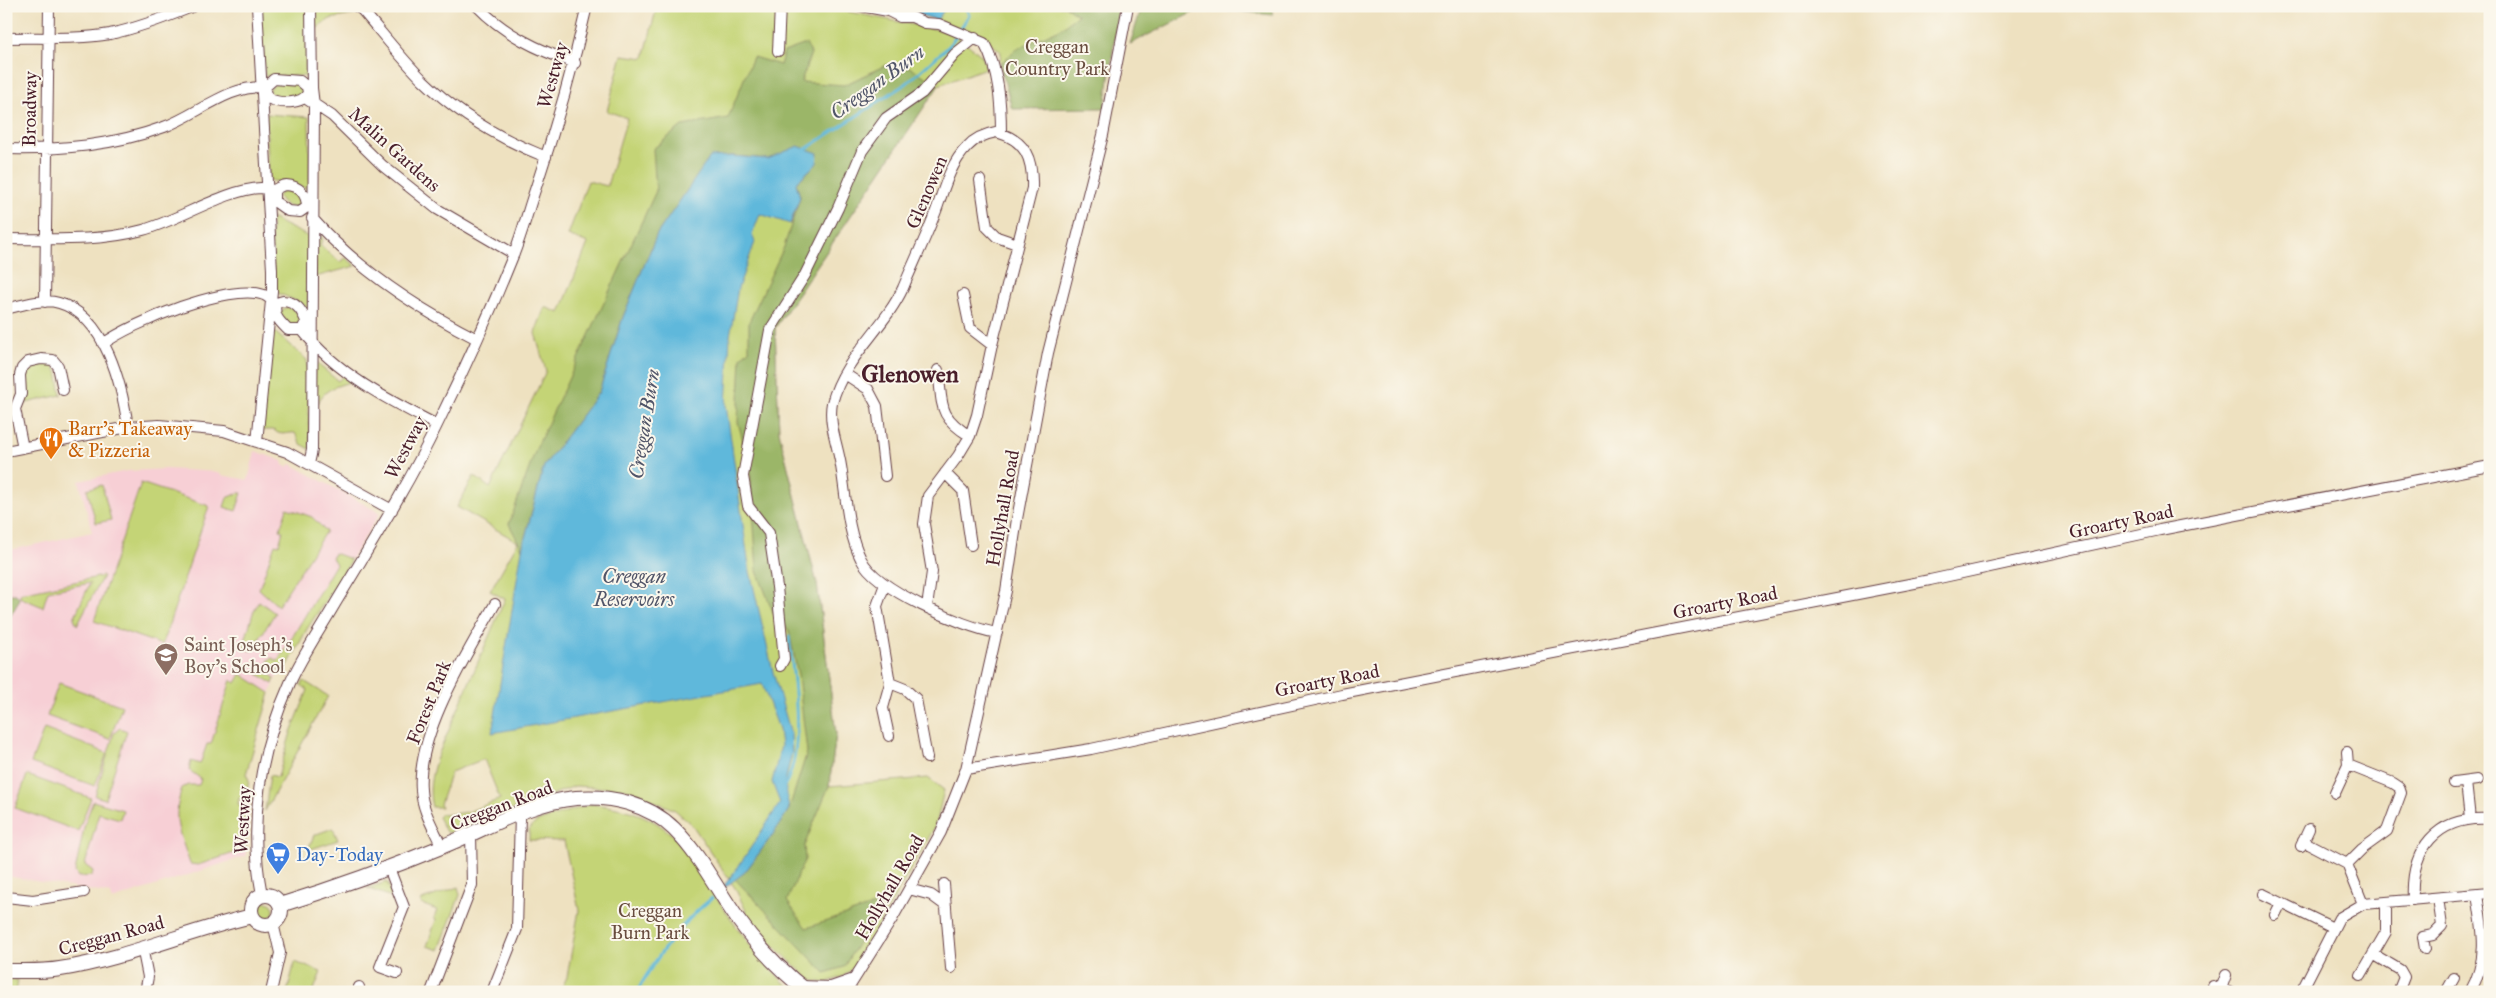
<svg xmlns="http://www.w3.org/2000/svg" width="2496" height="998" viewBox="0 0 2496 998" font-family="'IM FELL Great Primer',serif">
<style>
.built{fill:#f7cfd5}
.green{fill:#c4d476;stroke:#877a50}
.forest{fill:#9bb667;stroke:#726a49}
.water{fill:#5eb8db;stroke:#546c83}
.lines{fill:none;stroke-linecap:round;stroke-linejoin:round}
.stream{stroke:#5eb8db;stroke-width:3}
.minor-casing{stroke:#633c41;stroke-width:12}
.major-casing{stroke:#633c41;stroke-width:16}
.minor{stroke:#fff;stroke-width:10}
.major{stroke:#fff;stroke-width:14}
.labels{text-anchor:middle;stroke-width:4;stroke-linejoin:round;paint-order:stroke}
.park-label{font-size:19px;fill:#684c3e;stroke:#fbf7ec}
.street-label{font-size:19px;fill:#4a1f2b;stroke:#fbf7ec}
.food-label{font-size:19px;fill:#c56008;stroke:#fbf7ec;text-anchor:start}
.education-label{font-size:19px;fill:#785e54;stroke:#fbf7ec;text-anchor:start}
.shop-label{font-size:19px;fill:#366cbe;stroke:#fbf7ec;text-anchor:start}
.water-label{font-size:20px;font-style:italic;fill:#515569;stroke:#fbf7ec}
.district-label{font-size:24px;font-weight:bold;fill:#4a1f2b;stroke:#fbf7ec}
</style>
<rect width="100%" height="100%" fill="#fbf7ec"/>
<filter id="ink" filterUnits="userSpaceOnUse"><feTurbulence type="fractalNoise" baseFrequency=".02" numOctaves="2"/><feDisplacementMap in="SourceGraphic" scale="10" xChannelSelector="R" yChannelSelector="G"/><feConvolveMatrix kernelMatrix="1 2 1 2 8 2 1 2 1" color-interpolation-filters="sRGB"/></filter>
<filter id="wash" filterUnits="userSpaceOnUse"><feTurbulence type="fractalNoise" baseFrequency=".0096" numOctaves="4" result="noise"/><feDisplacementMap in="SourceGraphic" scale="20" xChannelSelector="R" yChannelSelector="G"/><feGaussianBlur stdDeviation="1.12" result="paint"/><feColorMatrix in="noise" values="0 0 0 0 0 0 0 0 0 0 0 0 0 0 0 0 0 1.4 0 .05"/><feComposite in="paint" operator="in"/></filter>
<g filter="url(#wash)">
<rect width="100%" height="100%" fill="#eee1c0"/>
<path class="built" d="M255,451l27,10 1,4 4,2 4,-3 89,49 -73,116 -21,40 -5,-1 -11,25 -24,81 3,6 -3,19 -7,-1 -1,6 7,3 1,49 -134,44 -1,-6 -105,-18v-325l86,-19 -13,-51 48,-10 40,-2 52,3 2,3 27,5z"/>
<path class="green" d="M259,6h49v70h-43z
M313,6h17l18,7 3,-3 6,4 -27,5 -17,12z
M657,6h163l134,27 28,23 4,12 -47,17 -164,243 4,104 38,152 19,150 -7,52 99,-8 16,12 -8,35 -80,140 -12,11 -19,7 -15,-3 -41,-39 -21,-26 -13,-27 -42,-62 -18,-16 -49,-21 -51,-3 -124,47 -5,-1 -8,-15 4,-4 1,2 25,-3 32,-13 -16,-40 -33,13 -11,32 1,3h-9c-4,-16 -1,-31 4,-47l69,-161 -15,-8 28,-49 -61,-35 17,-31 16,12 56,-117 -11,-38 10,-26 15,6 28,-70 -20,-8 20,-54 19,5 20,-68 -20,-7 15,-56 22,3z
M890,6h229l-107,103 -12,-45 1,-12c-19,-20 -83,-38 -111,-46z
M277,82h20l7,8 -4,8h-21l-8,-4 -2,-4z
M266,114l43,3 1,72 -41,-9z
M284,190l13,2 6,11 -2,3c-9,4 -19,-1 -23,-10z
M271,218l40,20 -3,71 -9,-7 -26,-11z
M319,234l4,5 -3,6 20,17 6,-4 10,8 -41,11 1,-42z
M287,307l6,1 10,12 -3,7h-9l-11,-13 2,-4z
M269,327l38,33 3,89 -9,-5 -6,-11c-7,-1 -15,4 -21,-3h-14z
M314,361l24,20 5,-5 7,6c-21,6 -27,9 -37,29z
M42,362l9,1 6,8 4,24 -39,9 3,-36z
M141,483l68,23 -47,139 -68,-24z
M102,485l9,35 -15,3 -9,-34z
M239,493h3l-6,18 -12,-4 3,-9z
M287,508l25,9 14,14 -48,75 -19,-17 16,-45 4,1 4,-14 -3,-1z
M334,553l16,6 -1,5 -42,65 -21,40 -5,-1 -1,3 -11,-7 -1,-3 4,-3 6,3 58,-97 -4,-6z
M103,576l-26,49 -3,-7 16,-35 -42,8 -5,16 -24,-10 2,-4z
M259,601l16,12 -23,38 -9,-3 10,-35z
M261,670l14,8 -2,6 -15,-10z
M241,674l29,19 -24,81 3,6 -3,19 -7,-1 -1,6 7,3 1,42 -48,16 -8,-1c-10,-32 -19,-41 -8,-76l6,-3h11l2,-6 -12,-9 2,-9 9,3 7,-20h4l20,-64 5,3z
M304,681l24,15 -63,115 5,-36 8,2 13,-45 17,-42 -7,-5z
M59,683l63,23 -12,33 -63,-23z
M120,728l7,3 -22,68 -10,-3 19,-63z
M44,729l63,24 -12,33 -64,-23z
M27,775l64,23 -13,33 -63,-23z
M93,801l30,9 -3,9 -21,-6 -14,52 8,6 -1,5 -14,1 -3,-5 10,-49z
M591,804c27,3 52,8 74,25 20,14 31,37 44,57 25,38 50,77 86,106h-235l7,-15 12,-67 -15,-69 -35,-1v-10l7,-8z
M333,828l5,12 -30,10 6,-15z
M387,882l7,16 -27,-10h1z
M458,887l2,8 -21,55 -12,-4 9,-26 -2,-2 3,-8 -16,-6 1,-4z
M258 910a8 8 0 1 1 16 0a8 8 0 1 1-16 0Z
M295,962l26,10 -8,20h-26z
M6,980h12l-2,12h-10z"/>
<path class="forest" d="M1065,6h54l-14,102 -93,1 -12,-45 16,-15 44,-20 18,-14z
M1142,6h131l-1,9 -68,-8 -74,37z
M806,44l5,9 -10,29 43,3 42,-20 23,2 30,18 -164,243 4,104 38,152 19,150 -7,52 -25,60 1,13 -18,42 19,27 75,-25 -37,64 -19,6 -90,-94 10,-7 29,-39 15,-24 18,-57 -9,-77 -9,-44 -16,-19 -16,-41 -7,-104 -12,-45 3,-65 8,-7v-28l35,-75 16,-50 -4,-14 21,-20 -38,-8 -11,4 -36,-3 -22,2 -53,76 -34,83 -24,75 -55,74 -22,83 -13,-25 27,-75 120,-258 -3,-42 29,-23 46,-8 25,-61 27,8 4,-13z
M6,594h10l3,3 -1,6 -12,20z"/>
<path class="water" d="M890,6h57l-10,14z
M798,146l20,7 -1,10 -21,20 4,14 -10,27 -30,-10 -8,21 3,7 -17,46 -8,48 -4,69 23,162 24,105 18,62 1,18 -7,30 4,27 -15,24 -29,39 -25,19 18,-24 42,-64 -8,-21 9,-36 -2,-17 -17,-45 -270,49 30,-184 22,-83 55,-74 24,-75 34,-83 53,-77 22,-1 36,3z"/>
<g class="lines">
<path class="stream" d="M803,151l104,-68 43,-38 19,-30 -4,-9
M783,788c24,-36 10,-110 6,-151
M637,992c20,-37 43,-68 75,-94"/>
</g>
</g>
<g filter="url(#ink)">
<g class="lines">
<defs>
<path id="minor" d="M257,6l15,264v21l-15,151
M356,6l6,4c20,23 39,48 61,70 35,34 77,59 123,77
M477,6c27,28 61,44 98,57
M861,6l27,5 12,6h12l13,6 14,1 45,19c15,27 17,60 17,90
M6,38c34,-1 70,2 104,-4 29,-6 57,-17 84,-28
M778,51l2,-45
M274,79l26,2 7,6 1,6c-6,12 -29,11 -40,5l-3,-11z
M305,98l27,18 51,50 54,43 77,45
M6,149c55,1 106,-3 158,-22 33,-12 64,-42 101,-40
M980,180l7,47 10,10 20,7
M312,218c46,52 104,90 165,121
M6,239c45,0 93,3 137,-9 36,-10 84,-41 118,-42 3,0 7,2 11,2 5,0 8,-5 14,-5 13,1 21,9 21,22l-7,5 -12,-1 -14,-10v-11
M963,295l7,33 22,17
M283,301c13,1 18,8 23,20l-4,9h-14c-9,-9 -15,-14 -12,-27z
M45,302l4,-296
M6,309c16,-4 37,-11 53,-6 47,13 63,83 69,124
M302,330c35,44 86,70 135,95
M103,344c28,-21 127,-62 161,-49 3,1 6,4 9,6
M938,370c5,35 -1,46 32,66
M845,374l23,15 9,17 8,70
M23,448l-8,-39 6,-15 -1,-19 2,-7 6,-6 13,-3 12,1 5,6 5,24
M6,451l122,-24 31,-2 65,6 63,21 105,58
M309,464l3,-14 2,-345 -2,-17 -1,-82
M945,473l18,18 8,54
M885,584l-8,22 13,77 -7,25 6,28
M927,607l5,-35 -8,-48 4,-28 30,-40 12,-20 7,-21 15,-70 40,-157c1,-29 -6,-48 -36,-56 -11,2 -21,6 -29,15 -17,17 -23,42 -31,64 -10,26 -22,51 -33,77 -19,41 -59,69 -71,115 -4,20 6,43 9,63 5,29 6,66 20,93 15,31 102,68 136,74
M780,666l4,-7 -7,-72 -8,-54 -21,-27 -5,-30 27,-146 35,-55 33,-67 24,-57 24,-33 36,-25 33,-39 20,-16
M890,683l15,6 11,10 11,59
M966,769l125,-20 251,-55 588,-114 230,-50 330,-64
M2466,782l4,37
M2454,783l23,-3
M2335,793l13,-28 -1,-13
M2303,841l44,23 16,40
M2301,846l8,-17
M442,847c-8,-18 -20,-37 -21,-57 -5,-56 47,-138 74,-186
M2347,864l15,-15 25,-18 14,-38 -2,-6 -6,-4 -45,-18
M389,868l15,39 -24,60 17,6
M944,884l7,84
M909,889l22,6 15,11
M2263,894l70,34
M262,895c-14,-72 -2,-145 28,-212 12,-27 30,-53 45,-79 36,-60 73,-118 103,-181 27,-55 52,-110 75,-167 9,-22 15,-46 23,-69 20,-60 37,-119 51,-181
M6,897l27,3 51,-8
M2413,900c-3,-50 23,-85 77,-81
M2275,915l6,-12
M142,947l6,30 -3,15
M2425,949l-2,-12 10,-2 9,-9 -4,-28
M2373,954l27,16 4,7 -6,15
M2361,975l25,-43v-29
M801,986l30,1 23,-8
M2213,986l16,6
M2221,989l5,-14
M271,992l9,-39 -7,-30
M357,992l2,-5
M431,992l41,-107 -1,-51
M492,992l25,-63 3,-115
M846,992l46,-73 49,-87 25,-63 40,-178 11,-72 31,-166 55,-218 25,-129
M2301,992l38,-74 24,-14 127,-11
M2446,992l8,-14
M2470,992c19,-33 13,-61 7,-97"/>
<path id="major" d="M251 910a15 15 0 1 1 30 0a15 15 0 1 1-30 0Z
M280,905c55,-17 108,-36 161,-58 43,-17 88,-45 135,-49 34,-3 73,6 98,31 26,26 42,59 63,89 20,28 44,53 71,74
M6,971c18,0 37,1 54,-2 65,-10 128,-38 192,-53"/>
</defs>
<use href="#minor" class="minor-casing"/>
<use href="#major" class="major-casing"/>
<use href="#minor" class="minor"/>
<use href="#major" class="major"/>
</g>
</g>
<defs>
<symbol id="restaurant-pin" viewBox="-11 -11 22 30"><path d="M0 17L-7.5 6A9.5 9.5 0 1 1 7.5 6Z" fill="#e8710a" stroke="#fbf7ec"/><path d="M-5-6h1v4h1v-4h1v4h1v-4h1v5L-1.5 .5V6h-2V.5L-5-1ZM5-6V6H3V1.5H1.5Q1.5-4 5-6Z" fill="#fff"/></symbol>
<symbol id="school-pin" viewBox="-11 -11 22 30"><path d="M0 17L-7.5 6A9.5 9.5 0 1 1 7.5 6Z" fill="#8d6e63" stroke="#fbf7ec"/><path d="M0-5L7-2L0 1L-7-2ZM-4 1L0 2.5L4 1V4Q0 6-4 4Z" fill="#fff"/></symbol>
<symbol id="supermarket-pin" viewBox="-11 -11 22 30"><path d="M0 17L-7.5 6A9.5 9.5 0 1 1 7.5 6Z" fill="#3f7fe0" stroke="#fbf7ec"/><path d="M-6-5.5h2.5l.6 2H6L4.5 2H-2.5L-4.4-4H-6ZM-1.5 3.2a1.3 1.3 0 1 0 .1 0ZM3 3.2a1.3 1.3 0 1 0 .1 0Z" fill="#fff"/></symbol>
</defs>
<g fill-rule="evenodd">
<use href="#restaurant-pin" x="37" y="425" width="28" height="38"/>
<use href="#school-pin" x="152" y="641" width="28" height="38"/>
<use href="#supermarket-pin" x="264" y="840" width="28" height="38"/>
</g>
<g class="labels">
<g class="park-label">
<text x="1057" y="53">Creggan<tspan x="1057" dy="22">Country Park</tspan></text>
<text x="650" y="917">Creggan<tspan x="650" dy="22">Burn Park</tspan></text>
</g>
<g class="street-label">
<text transform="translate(552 75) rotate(-74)" y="7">Westway</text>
<text transform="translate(29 109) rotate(-89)" y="7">Broadway</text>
<text transform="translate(395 149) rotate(42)" y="7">Malin Gardens</text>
<text transform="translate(926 192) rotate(-67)" y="7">Glenowen</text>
<text transform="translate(405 447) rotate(-62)" y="7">Westway</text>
<text transform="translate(1002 508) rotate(-80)" y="7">Hollyhall Road</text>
<text transform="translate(2121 521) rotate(-12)" y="7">Groarty Road</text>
<text transform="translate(1725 602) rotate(-11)" y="7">Groarty Road</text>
<text transform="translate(1327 680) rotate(-11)" y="7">Groarty Road</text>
<text transform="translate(428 702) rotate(-68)" y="7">Forest Park</text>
<text transform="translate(501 805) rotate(-21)" y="7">Creggan Road</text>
<text transform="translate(242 820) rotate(-87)" y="7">Westway</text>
<text transform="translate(889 887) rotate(-60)" y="7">Hollyhall Road</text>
<text transform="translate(111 935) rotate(-15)" y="7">Creggan Road</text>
</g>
<g class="food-label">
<text x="68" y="435">Barr's Takeaway<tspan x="68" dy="22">&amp; Pizzeria</tspan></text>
</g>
<g class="education-label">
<text x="184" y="651">Saint Joseph's<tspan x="184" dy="22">Boy's School</tspan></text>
</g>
<g class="shop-label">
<text x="296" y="861">Day-Today</text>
</g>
<g class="water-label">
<text transform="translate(877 82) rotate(-36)" y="7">Creggan Burn</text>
<text transform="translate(644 424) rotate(-81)" y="7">Creggan Burn</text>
<text x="634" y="583">Creggan<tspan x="634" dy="23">Reservoirs</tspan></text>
</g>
<g class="district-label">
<text x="910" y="382">Glenowen</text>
</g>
</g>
<rect width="2496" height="998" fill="none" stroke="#fbf7ec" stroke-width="25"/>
</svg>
